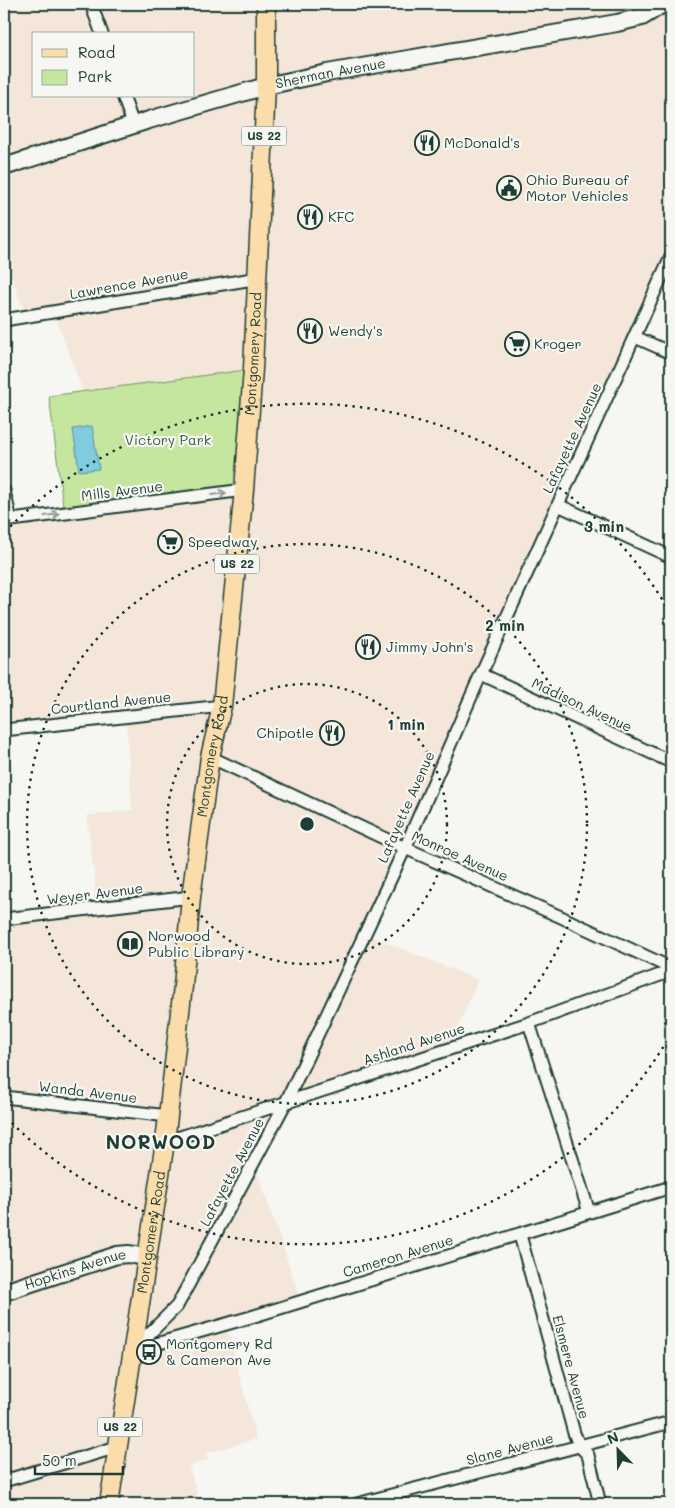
<svg xmlns="http://www.w3.org/2000/svg" width="675" height="1508" viewBox="0 0 675 1508" font-family="Mali,sans-serif">
<style>
.built{fill:#f4e6d9;fill-rule:evenodd}
.green{fill:#c5e69f;stroke:#72926a}
.water{fill:#81cbe1;stroke:#5a929c}
.lines{fill:none;stroke-linecap:round;stroke-linejoin:round}
.street-casing{stroke:#1f3d34;stroke-width:15}
.secondary-casing{stroke:#1f3d34;stroke-width:20}
.primary-casing{stroke:#1f3d34;stroke-width:21}
.street{stroke:#f6f6f2;stroke-width:11}
.secondary{stroke:#f6f6f2;stroke-width:16}
.primary{stroke:#fbddab;stroke-width:18}
.oneway{stroke:#8a9a93}
.ring{fill:none;stroke:#1f3d34;stroke-width:2.5;stroke-dasharray:2.5 5}
.labels{text-anchor:middle;stroke-width:4.5;stroke-linejoin:round;paint-order:stroke}
.shield{fill:#f6f6f2;stroke:#60746d;stroke-width:1}
.shield-label{font-size:12px;font-weight:bold;fill:#1f3d34}
.street-label{font-size:14px;fill:#1f3d34;stroke:#f6f6f2}
.poi-label{font-size:14px;fill:#1f3d34;stroke:#f6f6f2;text-anchor:start}
.park-label{font-size:14px;fill:#405f49;stroke:#f6f6f2}
.district-label{font-size:19px;font-weight:bold;letter-spacing:1px;fill:#1f3d34;stroke:#f6f6f2}
.centre{fill:#1f3d34;stroke:#f6f6f2;stroke-width:2.5}
.ring-label{font-size:15px;text-anchor:middle;font-weight:bold;fill:#1f3d34;stroke:#f6f6f2;stroke-width:4.5;stroke-linejoin:round;paint-order:stroke}
</style>
<rect width="100%" height="100%" fill="#f6f6f2"/>
<filter id="ink" filterUnits="userSpaceOnUse"><feTurbulence type="fractalNoise" baseFrequency=".02" numOctaves="2"/><feDisplacementMap in="SourceGraphic" scale="10" xChannelSelector="R" yChannelSelector="G"/><feConvolveMatrix kernelMatrix="1 2 1 2 8 2 1 2 1" color-interpolation-filters="sRGB"/></filter>
<g filter="url(#ink)">
<path class="built" d="M4,4h667v252l-306,678 113,46 -29,69 -163,53 -32,60 47,139 -75,23 30,115 -50,14 2,7 -19,6 10,38h-195v-585l89,-9 2,-28 -8,-66 45,-6 -6,-93 -122,13v-209l240,-31 9,-121 -170,23 -29,-80 -28,5 -21,-61h-1zM34,34h160v62h-160z"/>
<path class="green" d="M253,369l-9,121 -180,24 -15,-118z"/>
<path class="water" d="M92,426l7,43 -20,2 -6,-42z"/>
<g class="lines">
<defs>
<path id="street" d="M91,4l11,30
M123,96l10,28
M4,320l255,-42
M635,337l36,16
M4,491l7,29
M558,505l113,52
M4,521l240,-31
M481,674l190,88
M4,730l218,-24
M210,757l195,91 156,69 110,51
M4,919l187,-22
M529,1023l60,189
M4,1097l164,19
M165,1142l364,-119 142,-52
M520,1235l54,198 5,12 9,10 12,49
M133,1350l44,-44 109,-204 119,-254 76,-174 190,-418
M135,1350l116,-33 420,-130
M4,1481l113,-34
M357,1504l314,-82"/>
<g id="secondary">
<path id="s1" d="M4,167l145,-47 117,-34 61,-13 290,-50 25,-6 21,-13"/>
<path id="s2" d="M4,1292l113,-37 11,-1 19,3"/>
</g>
<g id="primary">
<path id="s3" d="M109,1504l56,-362 18,-156 8,-89 19,-140 12,-51 22,-216 9,-121 13,-283v-82"/>
</g>
</defs>
<use href="#street" class="street-casing"/>
<use href="#secondary" class="secondary-casing"/>
<use href="#primary" class="primary-casing"/>
<use href="#street" class="street"/>
<use href="#secondary" class="secondary"/>
<use href="#primary" class="primary"/>
</g>
<defs><path id="oneway-shaft" d="M-6 0H5M1.5-3L5.5 0L1.5 3" fill="none" stroke-width="1.6" stroke-linecap="round" stroke-linejoin="round" transform="scale(1.25)"/></defs>
<g class="oneway">
<use href="#oneway-shaft" transform="translate(219 494) rotate(-7)"/>
<use href="#oneway-shaft" transform="translate(52 515) rotate(-7)"/>
</g>
</g>
<g class="ring">
<circle cx="307" cy="824" r="140"/>
<circle cx="307" cy="824" r="280"/>
<path d="M671 1034A420 420 0 0 1 5 1116M5 532A420 420 0 0 1 671 614"/>
</g>
<defs>
<symbol id="restaurant-ring" viewBox="-11 -11 22 22"><circle r="9.5" fill="#f6f6f2" stroke="#1f3d34" stroke-width="1.5"/><path d="M-5-6h1v4h1v-4h1v4h1v-4h1v5L-1.5 .5V6h-2V.5L-5-1ZM5-6V6H3V1.5H1.5Q1.5-4 5-6Z" fill="#1f3d34"/></symbol>
<symbol id="civic-ring" viewBox="-11 -11 22 22"><circle r="9.5" fill="#f6f6f2" stroke="#1f3d34" stroke-width="1.5"/><path d="M-.6-6.5H3V-4.5H.6V-3L4-1V1h2V6H-6V1h2V-1L-.6-3ZM-1.2 2.5V6h2.4V2.5Z" fill="#1f3d34"/></symbol>
<symbol id="supermarket-ring" viewBox="-11 -11 22 22"><circle r="9.5" fill="#f6f6f2" stroke="#1f3d34" stroke-width="1.5"/><path d="M-6-5.5h2.5l.6 2H6L4.5 2H-2.5L-4.4-4H-6ZM-1.5 3.2a1.3 1.3 0 1 0 .1 0ZM3 3.2a1.3 1.3 0 1 0 .1 0Z" fill="#1f3d34"/></symbol>
<symbol id="library-ring" viewBox="-11 -11 22 22"><circle r="9.5" fill="#f6f6f2" stroke="#1f3d34" stroke-width="1.5"/><path d="M-6-4Q-3-5.5-.7-3.5V5Q-3 3-6 4ZM6-4Q3-5.5 .7-3.5V5Q3 3 6 4Z" fill="#1f3d34"/></symbol>
<symbol id="bus-ring" viewBox="-11 -11 22 22"><circle r="9.5" fill="#f6f6f2" stroke="#1f3d34" stroke-width="1.5"/><path d="M-5-6H5V4H4V6H2V4H-2V6H-4V4H-5ZM-3.5-4V0h7V-4ZM-3.5 1.2v1.5H-2V1.2ZM2 1.2v1.5H3.5V1.2Z" fill="#1f3d34"/></symbol>
</defs>
<g fill-rule="evenodd">
<use href="#restaurant-ring" x="413" y="129" width="28" height="28"/>
<use href="#civic-ring" x="495" y="174" width="28" height="28"/>
<use href="#restaurant-ring" x="296" y="203" width="28" height="28"/>
<use href="#restaurant-ring" x="296" y="317" width="28" height="28"/>
<use href="#supermarket-ring" x="503" y="330" width="28" height="28"/>
<use href="#supermarket-ring" x="156" y="528" width="28" height="28"/>
<use href="#restaurant-ring" x="354" y="633" width="28" height="28"/>
<use href="#restaurant-ring" x="318" y="719" width="28" height="28"/>
<use href="#library-ring" x="116" y="930" width="28" height="28"/>
<use href="#bus-ring" x="135" y="1338" width="28" height="28"/>
</g>
<g class="labels">
<g class="shield">
<rect x="241.5" y="126.5" width="45" height="19" rx="4"/>
<rect x="214.5" y="554.5" width="45" height="19" rx="4"/>
<rect x="97.5" y="1417.5" width="45" height="19" rx="4"/>
</g>
<g class="shield-label">
<text x="264" y="140">US 22</text>
<text x="237" y="568">US 22</text>
<text x="120" y="1431">US 22</text>
</g>
<g class="street-label">
<text dy="5" stroke="none"><textPath href="#s1" startOffset="340">Sherman Avenue</textPath></text>
<text transform="translate(129 284) rotate(-10)" y="5">Lawrence Avenue</text>
<text dy="5" stroke="none"><textPath href="#s3" startOffset="1160">Montgomery Road</textPath></text>
<text transform="translate(572 438) rotate(-65)" y="5">Lafayette Avenue</text>
<text transform="translate(122 491) rotate(-7)" y="5">Mills Avenue</text>
<text transform="translate(111 703) rotate(-6)" y="5">Courtland Avenue</text>
<text transform="translate(582 705) rotate(25)" y="5">Madison Avenue</text>
<text dy="5" stroke="none"><textPath href="#s3" startOffset="755">Montgomery Road</textPath></text>
<text transform="translate(406 807) rotate(-66)" y="5">Lafayette Avenue</text>
<text transform="translate(460 856) rotate(24)" y="5">Monroe Avenue</text>
<text transform="translate(95 894) rotate(-7)" y="5">Weyer Avenue</text>
<text transform="translate(414 1044) rotate(-18)" y="5">Ashland Avenue</text>
<text transform="translate(88 1092) rotate(7)" y="5">Wanda Avenue</text>
<text transform="translate(232 1172) rotate(-62)" y="5">Lafayette Avenue</text>
<text dy="5" stroke="none"><textPath href="#s3" startOffset="275">Montgomery Road</textPath></text>
<text transform="translate(398 1256) rotate(-17)" y="5">Cameron Avenue</text>
<text dy="5" stroke="none"><textPath href="#s2" startOffset="75">Hopkins Avenue</textPath></text>
<text transform="translate(571 1367) rotate(75)" y="5">Elsmere Avenue</text>
<text transform="translate(510 1449) rotate(-15)" y="5">Slane Avenue</text>
</g>
<g class="poi-label">
<text x="444" y="148">McDonald's</text>
<text x="526" y="185">Ohio Bureau of<tspan x="526" dy="16">Motor Vehicles</tspan></text>
<text x="328" y="222">KFC</text>
<text x="328" y="336">Wendy's</text>
<text x="534" y="349">Kroger</text>
<text x="188" y="547">Speedway</text>
<text x="386" y="652">Jimmy John's</text>
<text x="314" y="738" text-anchor="end">Chipotle</text>
<text x="148" y="941">Norwood<tspan x="148" dy="16">Public Library</tspan></text>
<text x="166" y="1349">Montgomery Rd<tspan x="166" dy="16">&amp; Cameron Ave</tspan></text>
</g>
<g class="park-label">
<text x="168" y="445">Victory Park</text>
</g>
<g class="district-label">
<text x="161" y="1149">NORWOOD</text>
</g>
</g>
<circle cx="307" cy="824" r="8" class="centre"/>
<g class="ring-label">
<text x="604" y="532">3 min</text>
<text x="505" y="631">2 min</text>
<text x="406" y="730">1 min</text>
</g>
<rect width="675" height="1508" fill="none" stroke="#f6f6f2" stroke-width="20"/>
<rect x="10" y="10" width="655" height="1488" fill="none" stroke="#1f3d34" stroke-width="2" filter="url(#ink)"/>
<rect x="32" y="32" width="162" height="65" fill="#f6f6f2" stroke="#a0aca6"/>
<rect x="42" y="49" width="25" height="8" fill="#fbddab" stroke="#a0aca6"/>
<text x="78" y="58" font-size="15" fill="#1f3d34">Road</text>
<rect x="42" y="70" width="25" height="15" fill="#c5e69f" stroke="#a0aca6"/>
<text x="78" y="82" font-size="15" fill="#1f3d34">Park</text>
<g transform="translate(618 1450) rotate(337)" stroke="#f6f6f2" stroke-width="4" paint-order="stroke">
<path d="M0-4L9 19L0 12L-9 19Z" fill="#1f3d34"/>
<text y="-8" font-size="14" font-weight="bold" text-anchor="middle" fill="#1f3d34">N</text>
</g>
<path d="M35 1466v8h88v-8" fill="none" stroke="#1f3d34" stroke-width="2.5"/>
<text x="42" y="1466" font-size="15" fill="#1f3d34" stroke="#f6f6f2" stroke-width="4" paint-order="stroke">50 m</text>
</svg>
